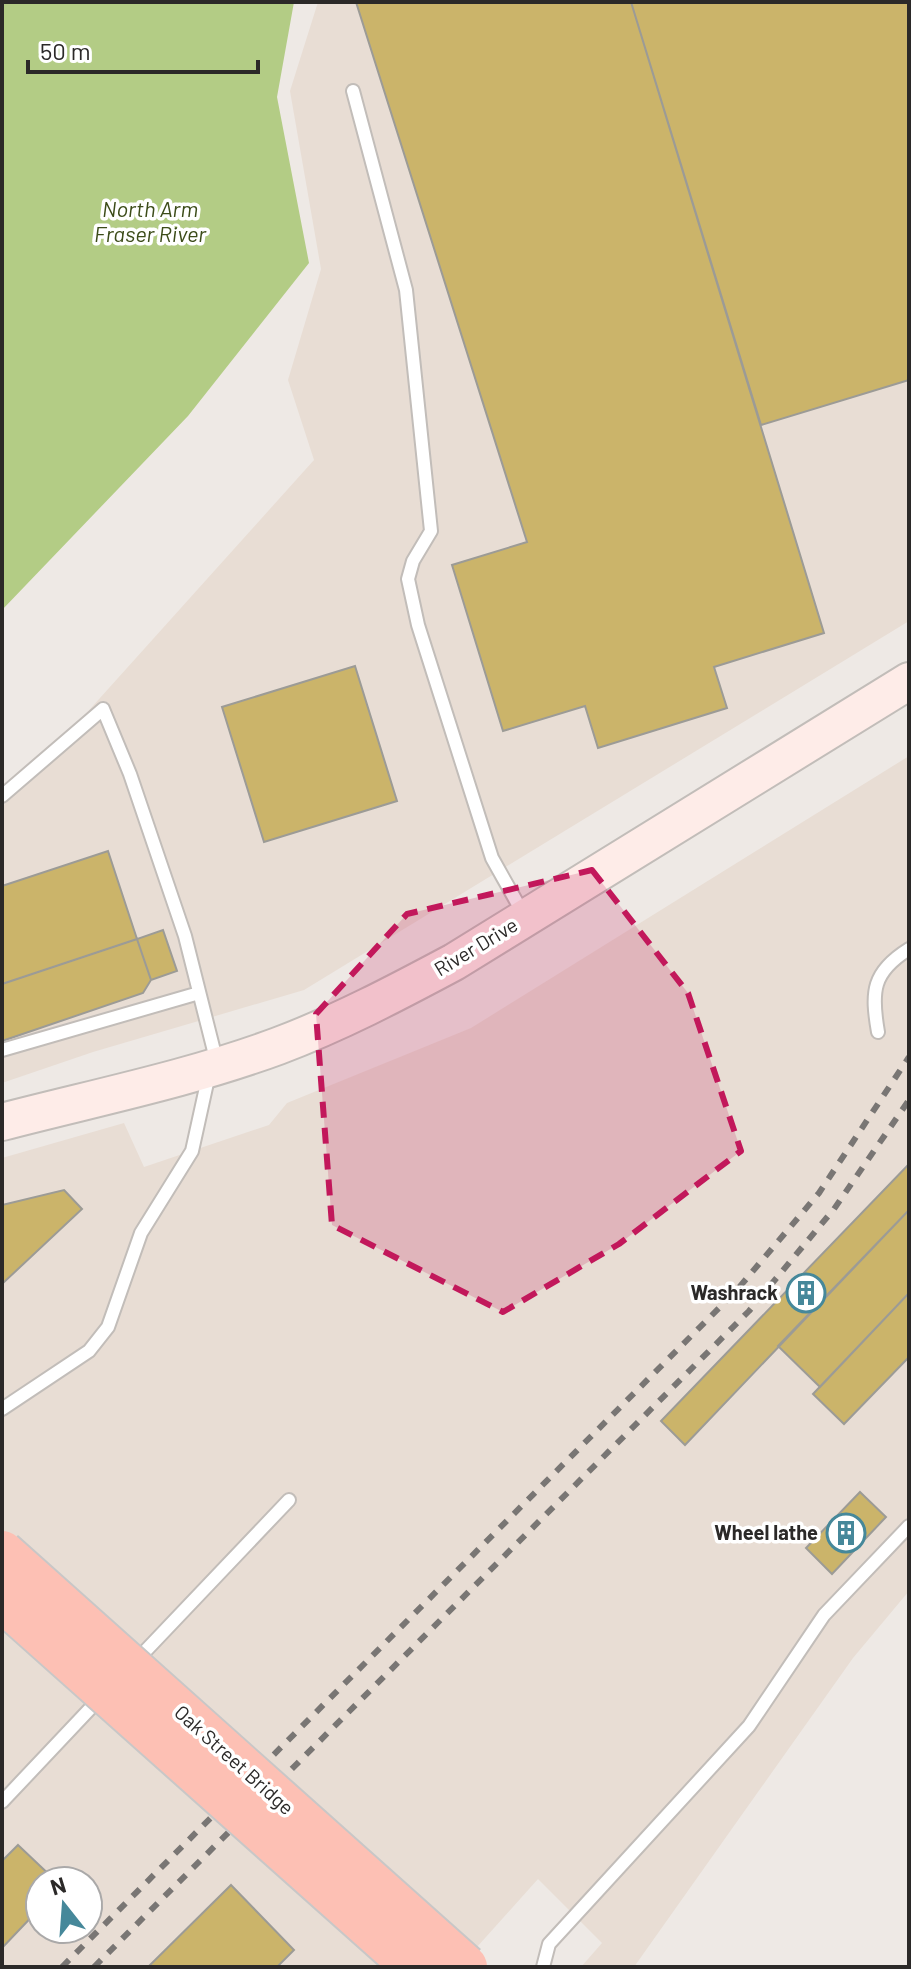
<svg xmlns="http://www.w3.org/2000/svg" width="911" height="1969" viewBox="0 0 911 1969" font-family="Barlow,sans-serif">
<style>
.built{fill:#e8ddd4;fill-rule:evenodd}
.water{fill:#b3cc85}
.building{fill:#cbb46a;stroke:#9c9b96;stroke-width:2}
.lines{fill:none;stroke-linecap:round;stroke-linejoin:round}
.lane-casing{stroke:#c2bdb9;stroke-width:16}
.secondary-casing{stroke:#c2bdb9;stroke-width:40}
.lane{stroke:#fff;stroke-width:12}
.secondary{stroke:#feece8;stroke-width:36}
.rail{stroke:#797674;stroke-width:6;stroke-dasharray:10 10;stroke-linecap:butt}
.highway-bridge-casing{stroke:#c8c7c7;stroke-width:48;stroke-linecap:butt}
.highway-bridge{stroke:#fdc0b4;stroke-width:44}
.marked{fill:#c2185b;fill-opacity:0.2;stroke:#c2185b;stroke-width:6;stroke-dasharray:16 10;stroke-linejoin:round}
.labels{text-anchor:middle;stroke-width:7;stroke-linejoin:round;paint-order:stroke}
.street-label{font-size:20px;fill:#2b2928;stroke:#fff}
.poi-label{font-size:20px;font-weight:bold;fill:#2b2928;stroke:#fff;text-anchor:end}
.water-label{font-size:22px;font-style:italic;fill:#3c4c19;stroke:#fff}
</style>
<rect width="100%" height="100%" fill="#eee9e5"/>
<path class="built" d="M318,2h591v619l-605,369 -211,62 -91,31v-276l312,-347 -26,-80 33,-111 -31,-178z
M909,756v835l-56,67 -219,309h-53l21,-24 -64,-64 -79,88h-457v-809l122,-35 20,44 125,-42 18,-22 184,-75zM40,1881h48v48h-48z"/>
<path class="water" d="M2,2h292l-17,95 32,166 -121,153 -186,194z"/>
<path class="building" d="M356,2h275l193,631 -110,34 13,41 -129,40 -13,-42 -82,25 -51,-166 75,-23z
M631,2h278v378l-148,45z
M355,666l42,135 -133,41 -42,-135z
M108,851l29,88 -135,45v-98z
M163,930l14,41 -26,9 -14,-41z
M137,939l14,41 -8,13 -141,48v-57z
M909,1164v46l-224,235 -24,-24z
M64,1190l18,19 -80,75v-79z
M909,1210v83l-89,94 -42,-41z
M909,1293v64l-65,67 -31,-30z
M860,1492l26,25 -54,57 -26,-26z
M18,1845l38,36h-16v27l-38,40v-87z
M231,1885l63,65 -17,17h-129z"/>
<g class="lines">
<defs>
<path id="lane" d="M353,91l53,199 25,241 -18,30 -5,18 10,46 74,233 32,57
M2,796l101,-87 27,65 55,162 29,115 -22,100 -51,82 -33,94 -19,24 -87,58
M878,1032c-7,-40 -6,-60 31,-83
M2,1050l197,-57
M134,1663l155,-163
M2,1802l100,-106
M543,1967l6,-23 200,-218 75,-111 85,-89"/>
<path id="secondary" d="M2,1122c92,-24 187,-43 276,-76 61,-23 118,-53 176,-84l455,-281"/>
</defs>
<use href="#lane" class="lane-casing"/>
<use href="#secondary" class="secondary-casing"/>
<use href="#lane" class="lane"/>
<use href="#secondary" class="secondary"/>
<path class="rail" d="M62,1967l674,-676 83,-98 90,-136
M94,1967l655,-656 85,-102 75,-109"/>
<defs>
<path id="highway-bridge" d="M2,1553l463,414
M2,1599l413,368"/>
</defs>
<use href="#highway-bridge" class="highway-bridge-casing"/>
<use href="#highway-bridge" class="highway-bridge"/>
</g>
<path class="marked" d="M592,870l96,123 53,158 -122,93 -116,68 -171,-87 -16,-211 91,-100z"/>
<defs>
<symbol id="building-ring" viewBox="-11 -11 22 22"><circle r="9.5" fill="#fff" stroke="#46889a" stroke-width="1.5"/><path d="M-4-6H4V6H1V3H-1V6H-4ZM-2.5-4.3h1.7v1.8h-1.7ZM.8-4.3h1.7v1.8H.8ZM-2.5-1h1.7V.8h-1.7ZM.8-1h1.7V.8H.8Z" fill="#46889a"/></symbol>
</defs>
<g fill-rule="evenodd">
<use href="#building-ring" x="784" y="1271" width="44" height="44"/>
<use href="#building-ring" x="824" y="1511" width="44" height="44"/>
</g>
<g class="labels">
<g class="street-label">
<text transform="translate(476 947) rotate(-31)" y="7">River Drive</text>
<text transform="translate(234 1760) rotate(42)" y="7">Oak Street Bridge</text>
</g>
<g class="poi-label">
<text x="778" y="1300">Washrack</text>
<text x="818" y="1540">Wheel lathe</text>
</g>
<g class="water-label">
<text x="150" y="217">North Arm<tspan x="150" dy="25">Fraser River</tspan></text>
</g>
</g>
<rect width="911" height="1969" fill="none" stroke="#2b2928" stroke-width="8"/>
<g transform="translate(64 1905) rotate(343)"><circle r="38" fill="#ffffff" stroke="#aaa9a9" stroke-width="2"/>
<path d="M0-6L14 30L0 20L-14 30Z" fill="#46889a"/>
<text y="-12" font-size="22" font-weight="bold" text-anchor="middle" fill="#2b2928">N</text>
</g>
<path d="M28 60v12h230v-12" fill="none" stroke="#2b2928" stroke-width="4"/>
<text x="40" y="60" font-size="24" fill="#2b2928" stroke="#ffffff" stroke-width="6" paint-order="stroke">50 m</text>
</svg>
